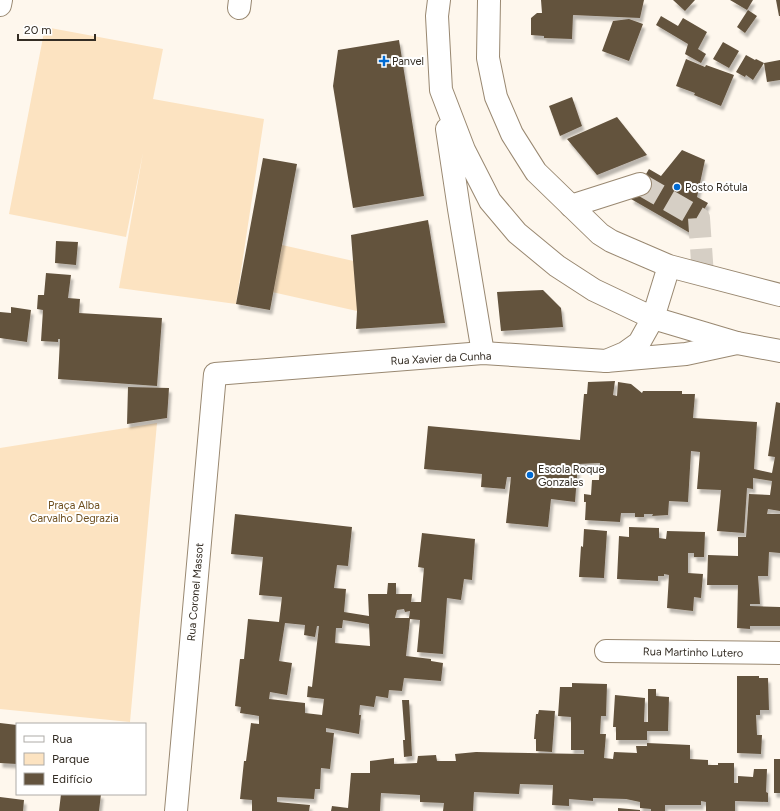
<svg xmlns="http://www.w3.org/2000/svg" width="780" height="811" viewBox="0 0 780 811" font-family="Figtree,sans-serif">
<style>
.green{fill:#fce3c1}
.building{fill:#63533e;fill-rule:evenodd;filter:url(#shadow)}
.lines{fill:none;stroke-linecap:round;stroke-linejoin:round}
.minor-tunnel{stroke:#d6cfc5;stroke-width:22;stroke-dasharray:22 11;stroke-linecap:butt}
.minor-casing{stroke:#998871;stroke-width:24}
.major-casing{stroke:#998871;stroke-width:24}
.minor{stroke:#fff;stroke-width:22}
.major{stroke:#fff;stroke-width:22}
.poi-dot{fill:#006ad2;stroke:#fff;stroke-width:1.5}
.labels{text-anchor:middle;stroke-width:4;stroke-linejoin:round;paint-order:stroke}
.poi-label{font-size:11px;fill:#342d24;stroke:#fff;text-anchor:start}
.street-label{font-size:11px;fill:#342d24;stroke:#fff}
.park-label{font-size:11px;fill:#6f5020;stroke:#fff}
</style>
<defs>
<filter id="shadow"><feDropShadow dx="2.5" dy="4.5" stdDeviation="1" flood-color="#0004"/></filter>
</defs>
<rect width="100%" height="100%" fill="#fef7ed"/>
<path class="green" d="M45,27l118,22 -10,50 111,20 -28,185 -117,-16 24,-135 -17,84 -117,-23z
M282,245l85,19 -10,47 -85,-19z
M157,423l-27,299 -130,-13v-261z"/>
<path class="building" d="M541,0h103l-4,18 -67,-3 -1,24 -28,-1v-2l-13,-1v-17l6,-5h5z
M673,0h22l-10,11z
M730,0h23l-6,10z
M776,0h4v16h-1z
M748,10l9,6 -12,17 -8,-6z
M661,16l17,10 5,-8 24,14 -9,17 8,5 -5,9 -16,-9 3,-10 -32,-19z
M629,19l14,5 -14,37 -27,-10 11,-30z
M399,40l25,156 -71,12 -20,-122 5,-36z
M723,42l16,9 -10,17 -16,-9z
M746,55l9,5 1,-1 8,4 -11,17 -7,-5 -1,2 -9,-5z
M686,59l19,8 1,-2 28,10 -13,31 -27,-11 1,-2 -19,-7z
M780,60v20l-13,2 -3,-19z
M572,97l10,29 -22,10 -11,-30z
M617,117l30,38 -50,20 -30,-36z
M682,150l23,10 -8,37 11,6 -18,30 -59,-34 18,-30 12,7z
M263,158l34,6 -27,146 -34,-6z
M428,220l17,103 -89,6 1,-18 -6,-76z
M56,241l22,1 -2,23 -21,-2z
M46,273l25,2 -3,23 12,1 -1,14 83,5 -5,68 -99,-7 2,-40h-2v3l-17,-1 2,-31 -6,-1 1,-14h6z
M543,290l18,18 2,19 -62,4 -4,-39z
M11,307l20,3 -4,32 -27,-4v-26l11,1z
M615,381l-2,14 4,1 1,-14 13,2 11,9 1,-2h39v3h13l-2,24 64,4 -3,47 18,4 3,-16 -7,-1 8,-54 4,1v108l-12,-2 -1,5h13v39l-11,-1 -1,24h-10l2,28h-10v2l30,1v19h-30v3l-13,-1 1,-43h-31l1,-30 30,1v-19h8l3,-43 21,1 2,-14 -19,-3v11l-6,-1 -3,45 -27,-2 4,-41 -24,-1 3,-37 -9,-1 -3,51 -19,-1 -1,14 -16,1 1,-2h-9v3h-9v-4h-14l-1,9 -35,-2 1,-18h-2v-8l7,1 1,-15h7l1,-17 -22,1 -3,38 -24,-3 -3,28 -42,-4 5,-46h-4l-2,12 -24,-2 1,-13 -58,-5 4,-43 152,14 4,-46h3l1,-12z
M128,387l41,1 -2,30 -40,6z
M235,514l117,13 -4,39 -11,-1 -3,23 12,1 -2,23 25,4 -1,-22h19l1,-11h8v11h16l-1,8h10l3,-34 -6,-1 4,-34 53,6 -3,41 -8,-1 -3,21 -14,-2 -4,56 -26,-2 3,-32 -10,-1 -4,37 25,3v2l12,2 -2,18 -37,-3 -2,13 -13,-1 -1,8 -12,-2 -2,11 -14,-2 -1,10h2l-2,19 -33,-6v4l8,1 -4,36 -9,-1 -1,21h-5l-1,10 -37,-2v5l33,3 -1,6h-57v-11l-12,-1 4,-38h2l5,-38 8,1v-8l-19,-3 1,-6 -6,-1 5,-47h4l4,-40 31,3 3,-25 -23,-2 4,-38 -32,-3zM404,609l1,3 5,-1 -1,7h-14l2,-8zM343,620l26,4 1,22 -35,-3 1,-15h6zM285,623l20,2 -1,10 11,2 2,-11h2l-7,61 -4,-1 -1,11 17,2 -2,16 -17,-2v-10l-36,-4 1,-7 17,3 5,-32 -13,-2z
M629,527l30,1v10l7,1 1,-8 38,1 -1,25h-10v-4h-6v20l15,1 -2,24 -7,-1 -1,14 -26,-3 2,-33 -5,-1v2h-6v5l-41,-2 2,-43 10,1z
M584,529l23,2 -3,47 -25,-1 2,-31 2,1z
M737,676h22v2h9l1,32h-9v5h-4l1,20h5l-1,19 -24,-1z
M572,683l35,1 -1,32h-5l-1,18h6l-2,24 9,1 1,-7 23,1 -1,-7h11v-3l43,2v14l18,1v5h10v-2h16v20h4v-7l15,1 1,-8h13l-1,23 2,1v9l-33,-1v10h-29v-9l-5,-1v4h-36v6h-14v-2l-11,-1v-6l-14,-3 -33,-1v3l-24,-2v7l-17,-1 1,-20 -33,-1 -1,10 -45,-2 -1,19h-30l1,-8 -24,-1v-7l-39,-2 -1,18h-49l1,-5 16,2 3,-35h19v-12l24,-3v6l23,-1 1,-7 18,-1 1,6h19l-1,-7 21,-2 108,2v-4h-13v-33l-13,-1 2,-29h12z
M648,689h8v7l13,1 -1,34h-21v9h-31v-13h-3l2,-32 30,3 -1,24h4z
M402,700h7l3,56 -8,1 -1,-17h2z
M539,710l16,1 -3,41 -16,-1v-12h-2l2,-25h2z
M0,723l17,2v39l-17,-1z
M774,759h6v34h-6z
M61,794h40l-2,17h-40z
M0,797l24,3 -1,11h-23z
M618,808l22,2v1h-22z"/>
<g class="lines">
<path class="minor-tunnel" d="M640,184l59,34 4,58"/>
<defs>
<path id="minor" d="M0,5l1,-5
M239,8l1,-8
M571,206l69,-22
M606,651l174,2
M176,811l39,-437 268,-21 123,8 80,-7 51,-11"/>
<path id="major" d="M439,0l-2,16 4,74 23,60 26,51 27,32 40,33 37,24 59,28 84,25 43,8
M489,0l-1,58 8,39 16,37 24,38 64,62 11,7 58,25 111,29
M447,129l12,80 24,144
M606,361l19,-8 14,-10 14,-25 16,-52"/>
</defs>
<use href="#minor" class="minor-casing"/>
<use href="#major" class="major-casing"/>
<use href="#minor" class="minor"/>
<use href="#major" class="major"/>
</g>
<g class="poi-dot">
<path d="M382 55h4v4h4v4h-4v4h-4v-4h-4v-4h4z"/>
<circle cx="677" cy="187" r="4"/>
<circle cx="530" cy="475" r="4"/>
</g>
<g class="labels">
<g class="poi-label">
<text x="392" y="65">Panvel</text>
<text x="685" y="191">Posto Rótula</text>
<text x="538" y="473">Escola Roque<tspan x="538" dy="13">Gonzales</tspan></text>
</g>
<g class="street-label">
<text transform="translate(441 358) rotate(-3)" y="4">Rua Xavier da Cunha</text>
<text transform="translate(195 592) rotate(-85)" y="4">Rua Coronel Massot</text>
<text transform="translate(693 652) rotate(1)" y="4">Rua Martinho Lutero</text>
</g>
<g class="park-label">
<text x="74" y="509">Praça Alba<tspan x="74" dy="13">Carvalho Degrazia</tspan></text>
</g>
</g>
<rect x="16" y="723" width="130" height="72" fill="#ffffff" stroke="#aeaba7"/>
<rect x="24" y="736" width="20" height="6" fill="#ffffff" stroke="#aeaba7"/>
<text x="52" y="743" font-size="12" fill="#342d24">Rua</text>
<rect x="24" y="753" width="20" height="12" fill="#fce3c1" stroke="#aeaba7"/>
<text x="52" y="763" font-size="12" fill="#342d24">Parque</text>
<rect x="24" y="773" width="20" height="12" fill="#63533e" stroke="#aeaba7"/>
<text x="52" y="783" font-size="12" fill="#342d24">Edifício</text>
<path d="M18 34v6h77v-6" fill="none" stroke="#342d24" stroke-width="2"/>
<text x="24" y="34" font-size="12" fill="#342d24" stroke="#ffffff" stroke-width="3" paint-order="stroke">20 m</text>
</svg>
